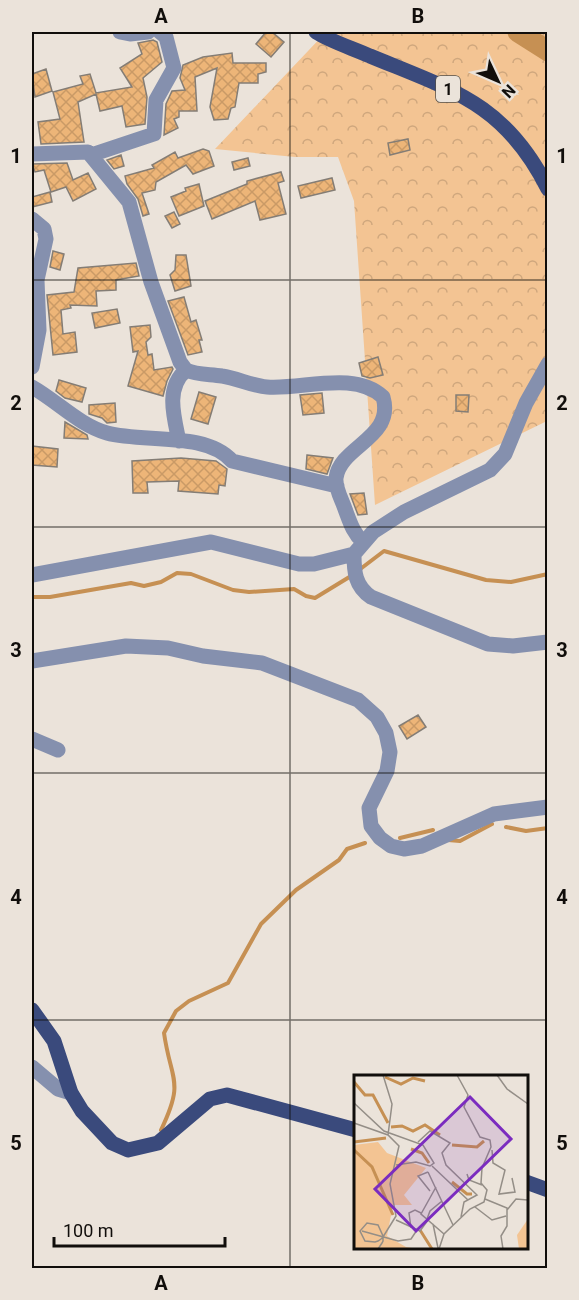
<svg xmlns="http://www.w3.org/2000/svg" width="579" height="1300" viewBox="0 0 579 1300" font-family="Roboto,sans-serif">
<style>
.forest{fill:url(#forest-crowns)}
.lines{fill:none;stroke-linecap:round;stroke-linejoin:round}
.stream{stroke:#c69053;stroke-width:4}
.river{stroke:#c69053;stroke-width:21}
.building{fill:url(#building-cross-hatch);stroke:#847d75;stroke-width:1.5}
.minor{stroke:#8590ae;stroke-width:15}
.major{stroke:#3a4a7c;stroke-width:15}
.grid{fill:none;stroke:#110e0b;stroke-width:1.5;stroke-opacity:0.55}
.labels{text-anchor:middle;stroke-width:6;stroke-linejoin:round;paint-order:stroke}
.shield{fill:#ebe3da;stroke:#524e49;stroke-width:1.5}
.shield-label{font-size:16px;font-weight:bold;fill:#110e0b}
.inset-river{fill:none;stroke:#c69053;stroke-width:3}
.inset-road{fill:none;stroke:#948e87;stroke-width:1.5}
.view{fill:#7b2cbf;fill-opacity:0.15;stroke:#7b2cbf;stroke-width:3}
.inset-edge{fill:none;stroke:#110e0b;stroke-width:3}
.neatline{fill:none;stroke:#110e0b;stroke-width:2}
.grid-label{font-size:20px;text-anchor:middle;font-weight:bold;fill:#110e0b}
</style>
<defs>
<pattern id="forest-crowns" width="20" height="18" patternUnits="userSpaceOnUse" patternTransform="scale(1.5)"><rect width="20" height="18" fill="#f3c493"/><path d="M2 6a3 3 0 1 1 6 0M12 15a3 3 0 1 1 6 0" fill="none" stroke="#cfa77d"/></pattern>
<pattern id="building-cross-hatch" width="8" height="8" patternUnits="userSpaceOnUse" patternTransform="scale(1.5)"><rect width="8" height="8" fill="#edb578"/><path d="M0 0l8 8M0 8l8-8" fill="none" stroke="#ca9a66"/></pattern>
</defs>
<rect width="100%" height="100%" fill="#ebe3da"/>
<path class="forest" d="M326,32h221v389l-172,84 -21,-304 -16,-44h-43l-80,-8z"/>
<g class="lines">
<path class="stream" d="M359,570l25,-19 102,29 25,2 37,-8
M32,597h18l81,-14 13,3 17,-4 16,-9 14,1 42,16 16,2 45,-3 12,7 9,2 36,-22
M506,827l20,4 22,-3
M400,838l33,-8
M448,840l12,1 32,-17
M161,1130c24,-50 10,-48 3,-97l12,-22 13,-10 39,-18 33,-59 35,-34 43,-30 8,-11 18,-6"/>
<path class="river" d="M518,32l30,19"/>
</g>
<path class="building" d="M266,32h6l12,10 -13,15 -15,-13z
M153,40l4,2 5,20 -19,16 4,19 -2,27 -19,3 -4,-21 -22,5 -4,-17 -18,8 6,40 -43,2 -3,-22 22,-3 -7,-27 30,-8 -3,-8 10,-2 6,19 36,-6 -12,-19 22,-14 -4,-11z
M232,53l1,10h33v9l-8,2v9h-19l-4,24 -4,1 -3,11 -14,1 -4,-13 7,-39 -22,9 2,34h-18v6l-5,2 4,9 -14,7 2,-31 6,-13 13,-1 -5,-12 3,-13 20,-8z
M46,69l6,22 -17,6 -3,-23z
M408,139l2,11 -20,5 -2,-12z
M203,149l6,2 5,15 -21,8 -7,-9 -30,17 -1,8 -13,3 7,21 -6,2 -5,-17 -11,-15 -2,-8 29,-8 -2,-3 23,-13 3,6z
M121,155l3,11 -10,3 -7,-9z
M248,158l2,8 -16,4 -2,-8z
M67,163l6,17 15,-7 8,16 -23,12 -7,-14 -15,5 -7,-22 -9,2 -3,-8z
M281,172l3,9 -6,2 8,31 -26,6 -5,-19 -43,18 -7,-18 42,-17v-3z
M332,178l3,12 -34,8 -3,-12z
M199,184l5,22 -25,10 -8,-19 15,-6 -1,-3z
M50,192l2,10 -20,5v-10z
M174,212l6,12 -8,4 -7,-12z
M53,251l11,3 -4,16 -10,-3z
M176,255h10l5,31 -16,5 -5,-16 5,-5z
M136,263l3,13 -23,4v10l-20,1 1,15 -27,-1 1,3 -10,2 2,24 12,-2 2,20 -24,3 -6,-60 27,-3 4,-24z
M184,297l7,25 5,-2 6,20h-3l3,12 -14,3 -20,-54z
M117,309l3,14 -25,5 -3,-15z
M150,325l1,12 -5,5 2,13 4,-1 2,16 18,-3 1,2 -6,12 -4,15 -35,-10 10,-35 -5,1 -3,-25z
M378,357l5,18 -13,3 -8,-2 -3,-13z
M59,380l27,8 -4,14 -17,-4 -9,-7z
M199,392l17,5 -8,27 -17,-5z
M322,393l2,20 -21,2 -3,-20z
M456,395h13l-1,17 -12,-1z
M115,403l1,19 -9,1 -5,-5 -13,-4v-9z
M65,422l22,13 1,4 -24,-1z
M32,446l26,3 -1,18 -25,-2z
M307,455l26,3 -6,16 -21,-5z
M181,458l35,3 11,8 -2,17 -6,-1 -1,9 -40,-3 1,-10 -32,1 1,11h-15l-1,-32z
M364,493l3,21 -9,1 -8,-21z
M418,715l8,12 -19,12 -8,-13z"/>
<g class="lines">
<path class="minor" d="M120,32l10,2 18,-2
M32,154l56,-2 41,50 22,80 29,80 6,8c11,5 24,4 36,6 15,2 30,10 45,11 35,3 87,-17 116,10 12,41 -43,49 -47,81 -1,10 6,22 9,31 5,13 8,24 18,33
M91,155l63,-21 2,-34 18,-32 -8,-31 -6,-5
M32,219l12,10 2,10 -9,41 2,50 -7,37
M548,364l-22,39 -21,51 -15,16 -86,42 -31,20 -19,22c0,18 1,32 17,43l117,47 25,2 35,-4
M32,387c25,14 47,38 75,46 36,10 99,-2 125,28l105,25
M179,441c-5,-24 -14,-53 7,-71
M32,575l179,-33 88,22h15l40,-10
M32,661l94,-15 42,2 35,8 59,7 96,37 19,17 9,16 4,19 -3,19 -18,37 2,18 9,12 11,8 13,3 18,-3 72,-32 54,-7
M32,739l26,11
M32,1067l26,22 13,4"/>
<path class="major" d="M316,32c16,10 36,16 54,24 82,34 135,47 178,133
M32,1010l22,31 17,52 11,18 30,32 16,7 30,-7 52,-44 17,-4 129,35
M526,1182l22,8"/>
</g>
<path class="grid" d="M290,32v1236M32,280h516M32,527h516M32,773h516M32,1020h516"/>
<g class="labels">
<rect class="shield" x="436" y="76" width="24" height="26" rx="4.5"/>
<g class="shield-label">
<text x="448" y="95">1</text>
</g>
</g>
<g transform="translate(354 1075)">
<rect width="174" height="174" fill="#ebe3da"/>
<path d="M24,67l9,11 39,15 -22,27 8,10h-19l-6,31 19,11 12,2h-64v-104zM174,144v30h-9l-2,-14z" fill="#f3c493"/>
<path class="inset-river" d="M31,2l16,7 12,-6 12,3M0,7l11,13h8l15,28M37,52l11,-1 11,5 12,-6 15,10M0,67l32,-4M98,70l25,2 7,-6M57,74l11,4 7,10M0,75l18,17 21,48M98,107l15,12h5M66,155l12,19"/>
<path class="inset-road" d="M29,0l9,29 -4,31M143,0l10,14 21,15M0,28l30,28 39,14 11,18 -4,3 -14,-4 -20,3M0,48l34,12 11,11 -9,38 6,32 -13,21 -2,2 -3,2 -3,1 -10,-1 -5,-10 7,-8 11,2 5,11v5l-1,2 -4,6M64,67l12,-11 20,12 -8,10 4,12 31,30 -13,7 -3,15M138,75l1,13 12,7 -6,24 16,-2 -3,-14M78,91l36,34M74,97l25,53M74,97l-10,4 12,15M113,99l2,6 13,5M82,112l-15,27 23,20M131,124l22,9v18l-6,10 2,13M121,132l17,13 14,-4M153,135l9,-11 12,1M73,144l3,-8 12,-10M42,145l24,11 8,-11M79,149l5,24M57,153l-2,-15 6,-3 6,3M8,156l36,10 13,-2 6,-9M85,174l5,-15 26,-25 14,-7 3,-12 -6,-7 1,-15 9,-21 -1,-7 -10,-3 -16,-30 4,-12 -11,-20"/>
<path class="view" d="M116,22l41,42 -95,92 -41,-42z"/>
<rect width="174" height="174" class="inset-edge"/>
</g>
<rect width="579" height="1300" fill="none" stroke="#ebe3da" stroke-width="66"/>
<g transform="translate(498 81) rotate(134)" stroke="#ebe3da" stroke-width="4.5" paint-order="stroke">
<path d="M0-4.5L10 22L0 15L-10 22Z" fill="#110e0b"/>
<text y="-9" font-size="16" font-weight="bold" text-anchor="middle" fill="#110e0b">N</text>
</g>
<path d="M54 1237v9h171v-9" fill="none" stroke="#110e0b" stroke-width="3"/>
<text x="63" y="1237" font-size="18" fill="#110e0b" stroke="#ebe3da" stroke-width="4.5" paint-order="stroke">100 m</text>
<rect x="33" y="33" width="513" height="1234" class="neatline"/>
<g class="grid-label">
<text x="161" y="23">A</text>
<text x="418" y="23">B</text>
<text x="16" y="163">1</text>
<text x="562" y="163">1</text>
<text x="16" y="410">2</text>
<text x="562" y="410">2</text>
<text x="16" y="657">3</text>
<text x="562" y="657">3</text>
<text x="16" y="904">4</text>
<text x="562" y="904">4</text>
<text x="16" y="1150">5</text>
<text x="562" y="1150">5</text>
<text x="161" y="1290">A</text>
<text x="418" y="1290">B</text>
</g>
</svg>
